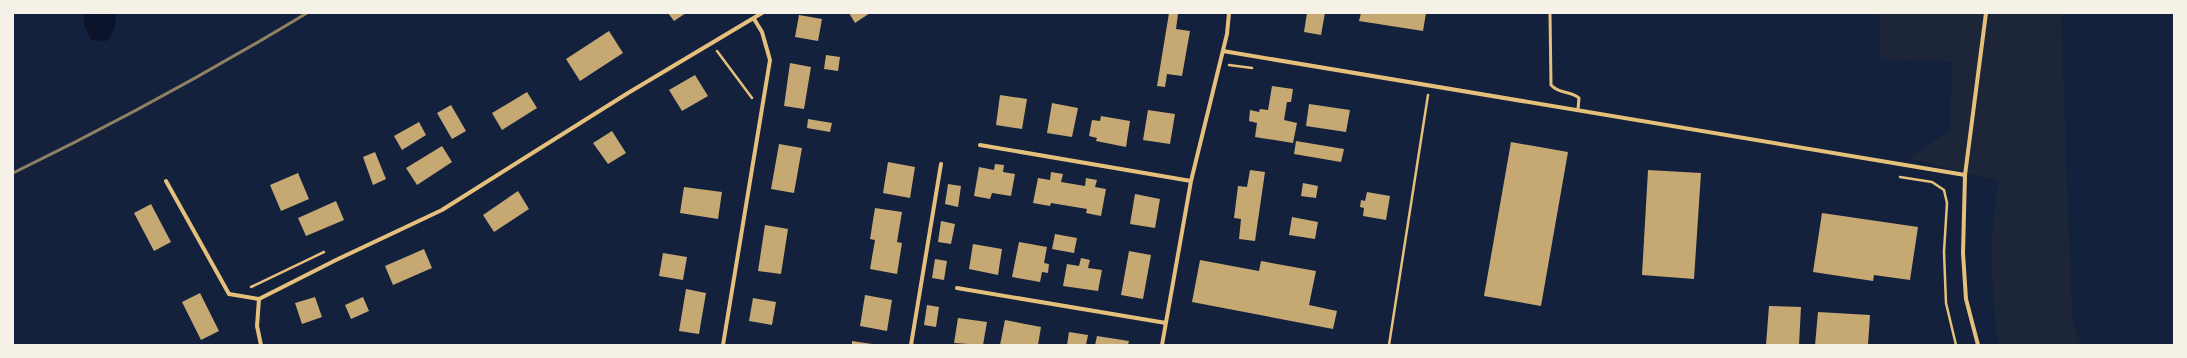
<svg xmlns="http://www.w3.org/2000/svg" width="2187" height="358" viewBox="0 0 2187 358" font-family="'Work Sans',sans-serif">
<style>
.green{fill:#1d2539}
.water{fill:#0b132b}
.building{fill:#c6a872}
.lines{fill:none;stroke-linecap:round;stroke-linejoin:round}
.path{stroke:#e5c07b;stroke-width:2.5}
.service{stroke:#e5c07b;stroke-width:3}
.minor{stroke:#e5c07b;stroke-width:4}
.rail{stroke:#918062;stroke-width:3}
</style>
<rect width="100%" height="100%" fill="#14213d"/>
<path class="green" d="M1879,13h182l11,304 9,28h-80l-5,-11 -5,-83 7,-70 -89,-23 41,-27 2,-69 -72,-3z"/>
<path class="water" d="M84,13h32l-1,15 -8,13 -16,-1 -7,-15z"/>
<path class="building" d="M668,13h18l-12,8z
M849,13h21l-15,10z
M1169,13l9,1 -2,15 14,2 -8,45 -15,-2 -2,13 -8,-1z
M1307,13h18l-4,22 -17,-3z
M1361,13h65l-3,18 -64,-10z
M799,15l23,4 -4,22 -23,-4z
M609,31l14,22 -43,28 -14,-22z
M826,55l14,2 -2,14 -14,-2z
M790,63l21,4 -7,42 -20,-3z
M695,75l13,21 -26,15 -13,-21z
M1272,86l21,3 -2,13h-4l-3,18 13,3 -4,20 -38,-6 2,-14 -8,-2 1,-11 9,2 1,-3 8,1z
M527,92l10,16 -35,22 -10,-17z
M1000,95l27,4 -5,30 -26,-4z
M1052,103l26,5 -6,29 -25,-4z
M1309,104l41,6 -4,22 -40,-6z
M451,105l15,26 -14,8 -15,-26z
M1148,110l27,4 -5,30 -27,-4z
M1101,116l29,5 -4,26 -30,-6 1,-3 -8,-2 3,-16 8,1z
M808,119l24,4 -2,9 -23,-4z
M419,122l7,13 -24,15 -8,-14z
M612,131l14,22 -18,11 -15,-21z
M1296,141l48,8 -3,13 -47,-8z
M1511,142l57,10 -27,154 -57,-10z
M779,144l23,4 -8,45 -23,-4z
M442,146l10,16 -35,23 -11,-17z
M375,152l11,27 -13,6 -10,-28z
M888,162l27,5 -5,31 -27,-5z
M995,164l9,1 -1,7 12,2 -4,22 -19,-3 -2,6 -16,-3 5,-29 15,3z
M1250,170l15,2 -10,69 -16,-2 2,-20 -7,-1 4,-32 9,1z
M1648,170l53,3 -7,106 -52,-4z
M1051,172l12,2 -2,8 24,4 1,-8 11,2 -2,7 11,2 -5,27 -15,-3 1,-4 -36,-6 -1,3 -17,-3 5,-25 12,2z
M298,173l11,26 -28,12 -11,-26z
M1303,183l15,3 -2,12 -15,-2z
M948,184l13,2 -3,21 -13,-3z
M684,187l38,5 -4,27 -38,-6z
M518,191l11,18 -35,23 -11,-17z
M1367,192l23,4 -4,24 -23,-4 1,-8 -4,-1 1,-7 4,1z
M1135,194l25,5 -5,29 -25,-4z
M336,201l8,19 -38,16 -8,-18z
M151,204l20,38 -17,9 -20,-38z
M875,208l27,4 -5,30 5,1 -5,31 -27,-5 5,-29 -5,-1z
M1822,213l96,14 -8,53 -36,-5 -1,6 -60,-9z
M1292,217l26,5 -3,17 -26,-4z
M941,221l14,3 -4,20 -13,-2z
M765,225l23,4 -7,45 -23,-3z
M1055,234l22,4 -3,15 -22,-4z
M1019,242l28,5 -3,16 5,1 -1,9 -6,-1 -2,10 -28,-5z
M973,244l29,5 -4,26 -29,-6z
M424,249l8,19 -39,17 -8,-19z
M1129,251l22,4 -8,44 -22,-4z
M663,253l24,4 -4,23 -24,-4z
M1081,258l9,2 -2,8 14,2 -4,21 -35,-5 4,-22 12,2z
M935,259l12,2 -3,19 -12,-2z
M1200,260l59,11 2,-10 55,10 -7,34 28,6 -4,18 -141,-27z
M686,289l20,4 -7,41 -20,-3z
M200,293l19,38 -18,9 -19,-38z
M865,295l27,5 -5,31 -27,-5z
M315,297l7,20 -20,7 -7,-21z
M363,297l6,14 -18,8 -6,-14z
M753,298l23,4 -4,23 -23,-4z
M927,305l12,2 -3,20 -12,-2z
M1769,306l32,1 -2,38h-33z
M1818,312l52,3 -2,30h-53z
M958,318l29,4 -4,23 -29,-2z
M1005,320l36,7 -3,18h-38z
M1069,332l19,3 -2,10h-19z
M1097,336l32,5 -1,4h-33z
M852,341l20,3v1h-20z"/>
<g class="lines">
<path class="path" d="M717,51l35,47
M1229,65l23,3
M1900,177l32,5 12,8 3,13 -3,49 2,51 10,42
M251,287l73,-35
M1389,345l39,-250"/>
<path class="service" d="M1550,13l1,72c9,10 19,5 28,13l-1,11"/>
<path class="minor" d="M1223,51l742,124
M980,145l211,36
M166,181l63,113 30,5
M957,288l209,35
M259,299l77,-39 106,-50 186,-117 134,-80
M259,299l-2,27 4,19
M723,345l47,-285 -8,-28 -8,-13
M911,345l30,-181
M1162,345l29,-164 36,-147 2,-21
M1978,345l-12,-46 -3,-46 2,-78 21,-162"/>
<path class="rail" d="M13,173c101,-49 198,-102 294,-160"/>
</g>
<rect width="2187" height="358" fill="none" stroke="#f6f1e7" stroke-width="28"/>
</svg>
